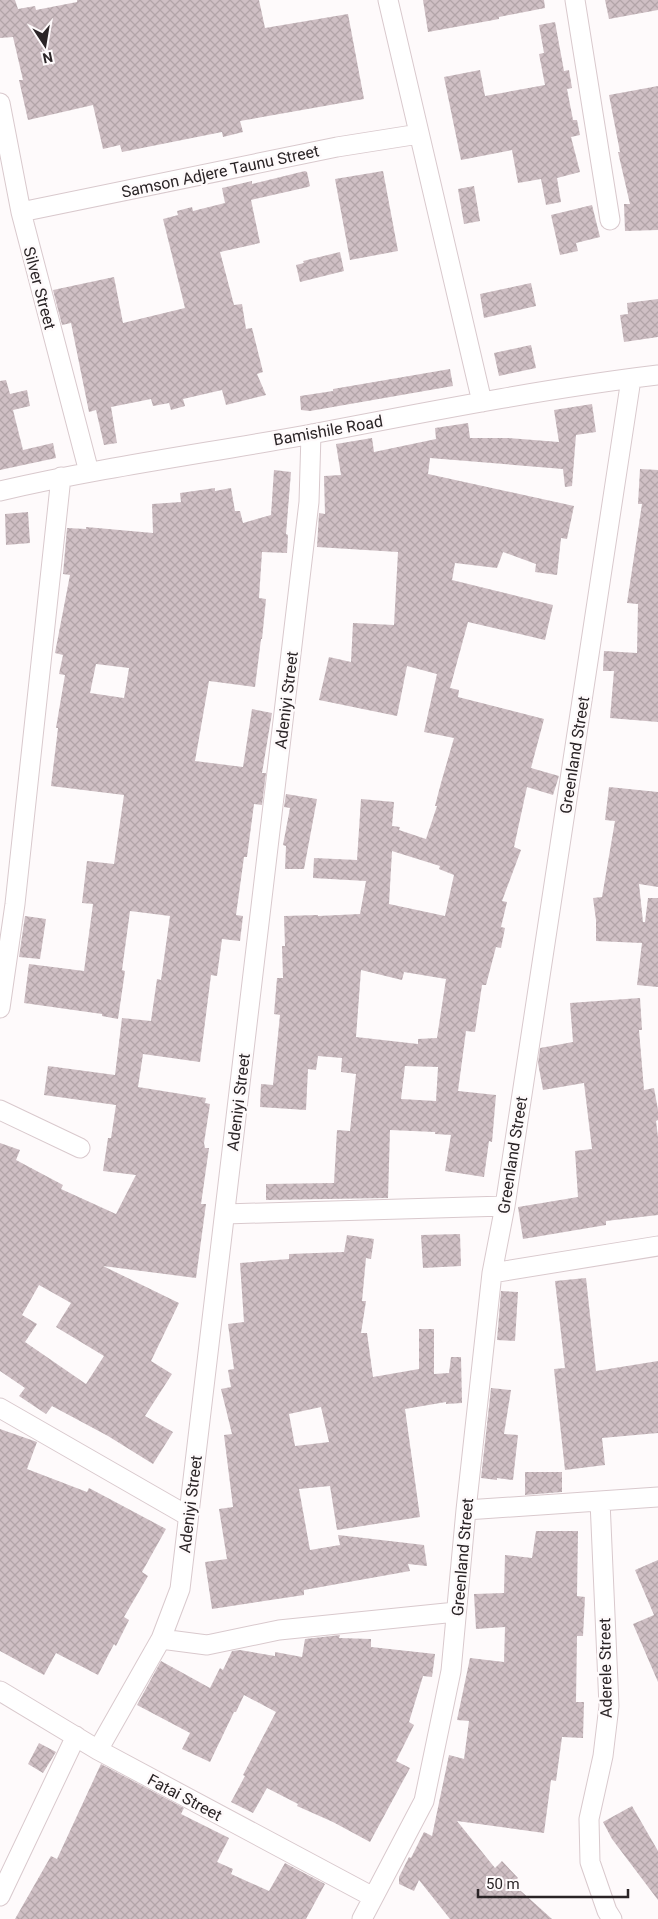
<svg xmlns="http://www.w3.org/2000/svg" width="658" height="1919" viewBox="0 0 658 1919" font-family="Roboto,sans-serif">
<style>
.building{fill:url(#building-cross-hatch);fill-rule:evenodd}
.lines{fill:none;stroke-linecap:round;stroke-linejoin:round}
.minor-casing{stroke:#d9c9cd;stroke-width:21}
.minor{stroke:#fff;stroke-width:19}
.labels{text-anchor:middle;stroke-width:5;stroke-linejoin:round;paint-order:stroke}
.street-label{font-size:16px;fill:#2a2426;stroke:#fefafb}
</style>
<defs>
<pattern id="building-cross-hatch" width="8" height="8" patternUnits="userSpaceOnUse" patternTransform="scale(1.25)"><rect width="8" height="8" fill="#cfbfc4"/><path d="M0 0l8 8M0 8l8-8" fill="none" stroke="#b2a4a8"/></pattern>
</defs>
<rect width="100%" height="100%" fill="#fefafb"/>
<path class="building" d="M0,0h15l3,9 17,-3 1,4 41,-8v-2h182l6,28 83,-14 16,85 -124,22 3,11 -20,5 -1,-5 -100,20 -2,-7 -17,4 -10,-44 -65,15 -9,-40h4l-10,-43 -13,1z
M423,0h121l1,8 -46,9v2l-71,13z
M605,0h53v10l-49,9z
M555,22l9,49 5,-1 3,18 -5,1 6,31h4l3,15 -9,2 9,35 -23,6 4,24 -15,3 -5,-26 -23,4 -6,-33 -51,10 -17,-83 36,-7 5,26 60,-11 -6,-31 5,-1 -5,-28z
M658,86v144l-33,1 -1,-27h6l-12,-52h2l-11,-57z
M305,171l2,1 3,14 -2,1 -57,13 9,43 -40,9 14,53 8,-1 4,25 6,-1 11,44 -6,2 9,21 -40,10 -4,-15 -39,9 2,7 -14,4 -2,-7 -16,3 -2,-7 -40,8 6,36 -13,2 -8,-35 -7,2 -18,-89 -9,2 -9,-35 61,-13 9,46 62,-15 -22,-89 15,-4 -1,-4 15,-4 1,4 32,-8 -3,-15 30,-7v3z
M383,171l15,80 -48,9 -15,-81z
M474,186l6,35 -16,3 -6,-35z
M592,205l8,32 -24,6 2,8 -18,4 -9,-40z
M340,252l4,19 -44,11 -4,-17 8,-2 -1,-2z
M531,283l5,23 -52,12 -4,-24z
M658,299v38l-34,5 -4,-27 8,-1 -1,-11z
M531,345l5,23 -37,8 -5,-23z
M450,369l3,17 -143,25 -9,-1 -1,-14 33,-5v-2z
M6,380l4,14 17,-4 3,16 -17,4 10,40 30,-7 3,15 -56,12v-89z
M592,404l4,28 -20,3 -4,51 -7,1 -2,-18 -133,-11 -2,16 146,32 -7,33 -6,-1 -4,37 -22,-3 1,-8 -33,-12 -6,16 -42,-5 -3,17 101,25 -8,35 -77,-18 -18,66 9,2 -1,7 86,22 -13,49 28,8 -6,19 -26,-8 -13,60 7,3 -19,51 5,1 -6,25 4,1 -4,20 -5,-1 -10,38h-4l-7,47 -9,-1 -8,60 38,4 -4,47 -3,-1 -5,36 -39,-6 6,-36 -16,-1v-2l-45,-2 -2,68 -122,2v-16l68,-1 3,-53 13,1 6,-57 -15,-2 1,-14 -24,-2 -2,14 -8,-1 -2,41 -46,-3 1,-23 12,1 7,-70 -6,-1 3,-36h6l-1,-32h3l-1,-30 34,-1v1l42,-2 6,-33 -53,-3 1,-20 43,2 4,-61 33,3 -2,24 8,1 -1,3 27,9 11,-33h-2l6,-23 13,-45 -30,-6 13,-58 -30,-8 -10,50 -78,-16 10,-43 22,5 2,-39 41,2 4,-73 -81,-5 2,-34 6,1 -1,-38 17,-1 -5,-31 36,-6 2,14 62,-13 -1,-11 33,-5 2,15h38l51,4 -5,-32zM392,851l48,15 -1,3 15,6 -9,41 -56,-12zM361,970l41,10 2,-8 42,7 -9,59 -19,1v5l-62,-7zM405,1066l33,1 -2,34 -35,-2z
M640,469l18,1v252l-48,-4 4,-47h-11l1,-20 33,2 1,-49 -11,-1 15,-99h-4z
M274,470l17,2 -5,62 2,1 -1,18 -25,-1 -3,46 7,1 -4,40h-1l-6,48 -46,-6 -14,80 48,6 9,-58 20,4 -10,60h4l-4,32 -8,-1 -7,53h-3l-8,58 7,1 -3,25 -18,-2 -5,37 -6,-1 -11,87 -57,-8 -5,33 68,11 -1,5 5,1 -6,39 1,5h4l-8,56h5l-10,74 -93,-12 76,37 -28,58 21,13 -27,42 28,16 -20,32 -45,-28 -56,-30 -6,8 -27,-18 6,-8 -25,-17v-228l20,7 -4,10 47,25 -2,4 55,25 20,-39 -33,-4 5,-33h3l5,-33 -72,-10 4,-29 67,9 7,-57 29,3 6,-42 4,1 9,-64 -40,-5 -8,59 3,1 -7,48 -16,-3v-2l-78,-11 5,-39 55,7 9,-67 -11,-1 5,-42 27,3 10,-69 -73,-9 7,-58h-2l9,-53 -6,-1 4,-19 -8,-2 15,-78 -7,-1 4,-46 19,1v-2l67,6 -1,-29 29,-2 -1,-9 35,-5v3l16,-3 4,23h5l3,12 28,-8zM96,664l33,4 -5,30 -34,-5zM39,1285l32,18 -15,24 48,29 -18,28 -61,-42 12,-18 -15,-9z
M28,512l2,31 -24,2 -1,-31z
M609,787l49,5v95l-19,-3 4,38h2l3,-24h10v89l-21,-2 5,-42 -46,-2v-21l-3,-22 9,-1 13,-76 -10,-1z
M286,794l31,5 -13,70h-19l1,-23 -3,-1 7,-37 -6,-1z
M25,916l21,3 -6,40 -21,-2z
M640,998l2,32h-3l5,60 10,-2 4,22v10l-2,1 2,16v78l-52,6v4l-83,14 -5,-32 60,-10 -3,-46 17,-2 -8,-66 -41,7 -5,-27 2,-15 33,-6 -3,-39z
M460,1234l1,32 -38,2 -2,-33z
M347,1235l27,4 -3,20 -5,-1 -4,43h4l-5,32h6l6,44 46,-8v-40h15v45l15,-1 2,-16h10l1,46 -16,1v-2l-41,7 15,108 -83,13 -7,-44 -31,3 11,61 30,-5 -2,-10 86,10 3,21 -19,-2 2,7 -106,19v5l-92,14 -7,-47 22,-3 -8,-50 14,-2 -9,-72 8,-1 -11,-45 10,-2 -3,-17 6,-1 -6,-45 16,-2 -4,-59 49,-4v-5l55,-2zM321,1407l8,35 -34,4 -6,-32z
M586,1278l10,93 62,-10v72l-56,5 3,27 -40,5 -11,-101 11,-1 -10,-87z
M501,1291l17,1 -3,49 -18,-1z
M491,1388l20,2 -7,44 14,1 -5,45 -16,-2v2l-16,-2z
M0,1429l37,13 -10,27 60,23 2,-4 77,41 -24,43 6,4 -24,41 5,3 -13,26 -2,-2 -16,31 -42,-22 -12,22 -44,-24z
M525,1472h37v20l-37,3z
M536,1531h42l-1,65 8,1 -2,39h-6l-1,66h8l-1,36 -21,-1 -6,44 -5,-1 -7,53 -87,-12 38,47 7,-7 16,17 -6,5 40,36h-102l-31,-39 -5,11 -15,-7v-7l10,-20 2,1 13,-26 8,4 17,-81 15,4 5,-38 -12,-1 13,-62 34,4 1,-35 -29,2 -2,-35 30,-1 1,-38 27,3z
M658,1560v122l-25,-58 21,-9 -19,-45z
M340,1635l-1,3 32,1v8l64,7 -3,23 -9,-1 -14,46 5,3 -18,36 14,7 -40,74 -37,-20 -36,-16 1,-2 -31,-16 -14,25 -22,-11 14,-26 -2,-1 33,-63 -32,-17 -8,17h-2l-24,50 -28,-13 8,-16 -53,-28 24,-44 49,27 10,-20 3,2 9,-19 8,-1 35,6v-4l27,5 3,-18z
M39,1743l17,9 -13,21 -15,-9z
M101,1764l83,44 -3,6 48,24 -12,24 16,7 -2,5 38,17 16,-28 40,21 -19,35h-291l36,-63 6,3z
M632,1806l26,45v49l-46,-61 -9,-17z"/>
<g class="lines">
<defs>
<path id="minor" d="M388,0l94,402
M575,0l35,220
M0,103l21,109 68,260
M21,212l316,-65 82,-13
M0,491c103,-24 208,-38 312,-57 115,-22 230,-45 346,-59
M0,1008l15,-104 46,-427
M0,1110l80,38
M225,1214l280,-8
M492,1273l166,-27
M0,1408l188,108
M600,1501l9,205 -6,50 -14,63 1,43 17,49 5,8
M466,1510l192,-13
M161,1639l46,6 72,-15 177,-18
M0,1691l98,59 275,147
M98,1750l63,-111 19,-50 129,-1087 2,-68
M0,1896l76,-160
M362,1919l62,-118 27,-130 15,-161 26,-237 13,-67 126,-827"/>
</defs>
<use href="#minor" class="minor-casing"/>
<use href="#minor" class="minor"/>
</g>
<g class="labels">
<g class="street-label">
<text transform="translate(220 171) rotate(-12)" y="6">Samson Adjere Taunu Street</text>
<text transform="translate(40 288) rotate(75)" y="6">Silver Street</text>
<text transform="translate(328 430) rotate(-10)" y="6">Bamishile Road</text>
<text transform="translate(286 700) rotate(-83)" y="6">Adeniyi Street</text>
<text transform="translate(574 755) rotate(-81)" y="6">Greenland Street</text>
<text transform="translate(238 1102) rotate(-83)" y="6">Adeniyi Street</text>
<text transform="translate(512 1155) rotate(-81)" y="6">Greenland Street</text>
<text transform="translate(190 1504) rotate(-83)" y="6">Adeniyi Street</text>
<text transform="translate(462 1557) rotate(-85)" y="6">Greenland Street</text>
<text transform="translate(605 1668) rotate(-91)" y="6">Aderele Street</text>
<text transform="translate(185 1797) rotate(28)" y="6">Fatai Street</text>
</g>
</g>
<g transform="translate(45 45) rotate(168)" stroke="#fefafb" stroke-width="4" paint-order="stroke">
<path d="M0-4L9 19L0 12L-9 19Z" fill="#2a2426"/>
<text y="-8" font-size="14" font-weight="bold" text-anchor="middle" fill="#2a2426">N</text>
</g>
<path d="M478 1889v8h150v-8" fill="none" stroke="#2a2426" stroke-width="2.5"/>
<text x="486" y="1889" font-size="15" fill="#2a2426" stroke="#fefafb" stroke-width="4" paint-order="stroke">50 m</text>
</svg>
